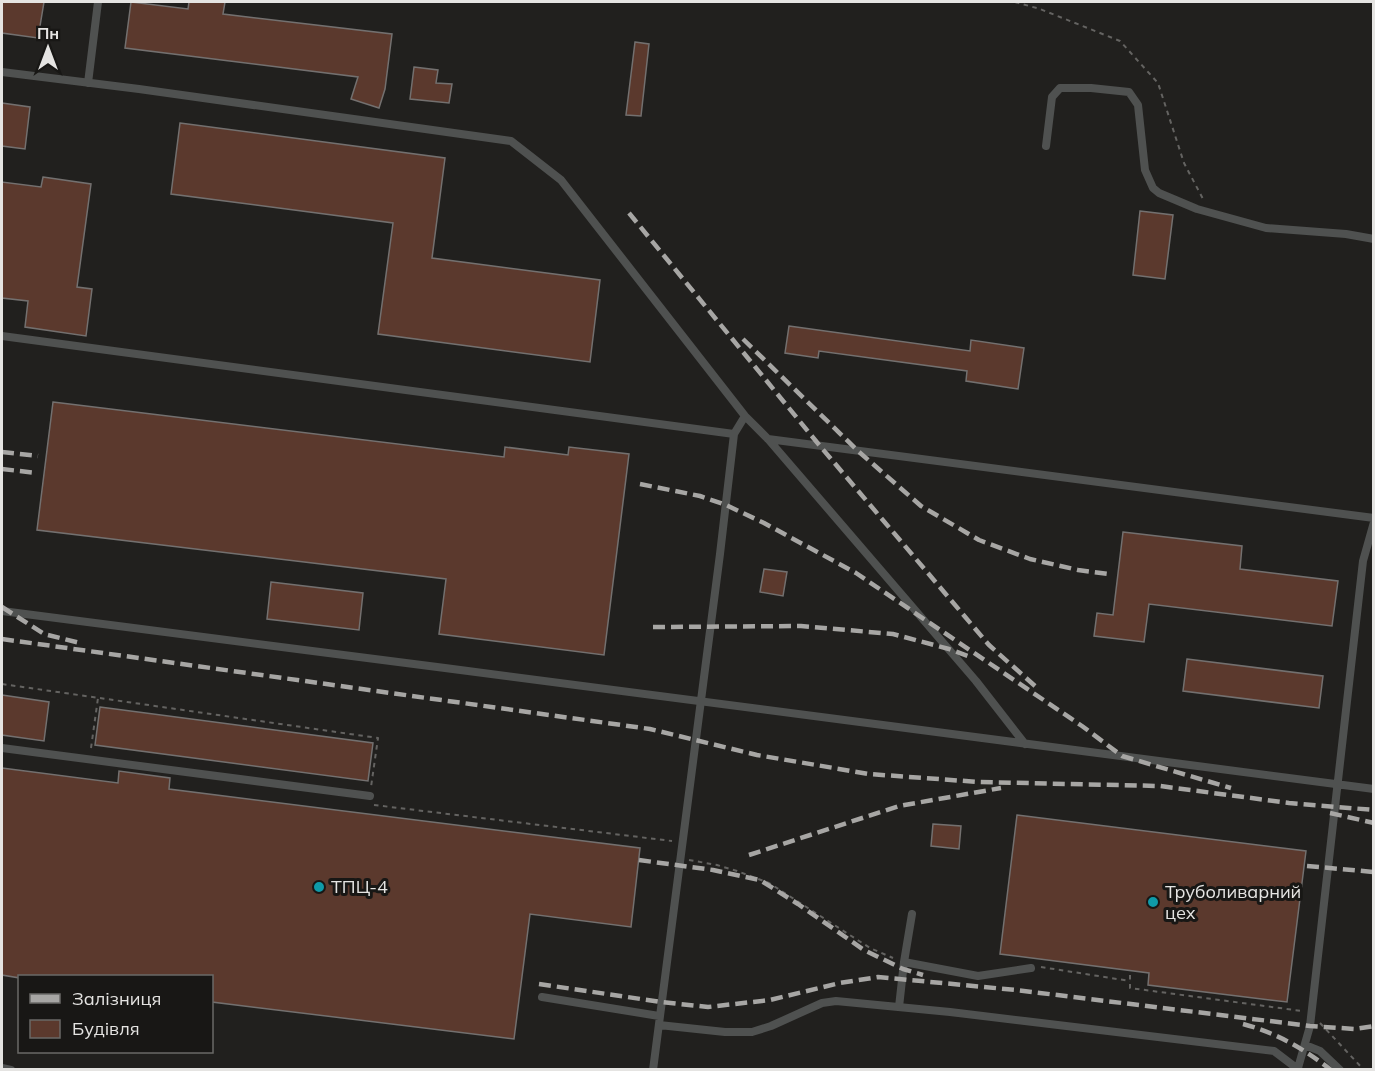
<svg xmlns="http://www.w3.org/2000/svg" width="1375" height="1071" viewBox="0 0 1375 1071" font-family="Mulish,sans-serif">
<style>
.building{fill:#5b392d;stroke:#73706f;stroke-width:1.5}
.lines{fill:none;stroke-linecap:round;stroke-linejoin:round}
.path{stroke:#646361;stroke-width:2;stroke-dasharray:4.5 4.5;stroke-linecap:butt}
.lane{stroke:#4f5150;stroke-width:8}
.rail{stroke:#a7a6a4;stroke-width:4.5;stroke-dasharray:12 6;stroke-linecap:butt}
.culture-dot{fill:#0f9aa8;stroke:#181715;stroke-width:2}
.labels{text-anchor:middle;stroke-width:6;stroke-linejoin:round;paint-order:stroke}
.poi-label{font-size:18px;fill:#e5e4e2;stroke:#181715;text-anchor:start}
</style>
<rect width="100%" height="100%" fill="#21201e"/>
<path class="building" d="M2,2h42l-6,36 -36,-5z
M131,2l57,7 1,-7h36l-2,12 169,20 -7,55 -6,19 -28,-9 7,-22 -233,-29z
M635,42l14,2 -8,72 -15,-1z
M414,67l24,3 -2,13 16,1 -3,19 -39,-4z
M2,103l28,4 -5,42 -23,-3z
M180,123l265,35 -13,100 168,22 -10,82 -212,-28 15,-111 -222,-29z
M43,177l48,7 -14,103 15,2 -6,47 -61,-9 3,-26 -26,-3v-116l39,5z
M1140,211l33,4 -8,64 -32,-4z
M789,326l181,25 1,-11 53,8 -6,41 -52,-8 1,-10 -148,-20 -1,7 -33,-5z
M53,402l451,55 1,-10 63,8 1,-8 60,7 -25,201 -165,-21 7,-55 -409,-49z
M1123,532l119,14 -2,23 98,12 -6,45 -183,-22 -5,38 -50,-6 3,-23 16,2z
M764,569l23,3 -4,24 -23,-4z
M271,582l92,11 -4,37 -92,-11z
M1187,659l136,17 -4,32 -136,-17z
M2,695l47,7 -5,39 -42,-6z
M100,707l273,36 -5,38 -273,-36z
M2,768l116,15 1,-12 51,7 -1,11 471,59 -9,79 -101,-13 -16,125 -302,-37v-26h-192v2l-18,-3z
M1017,815l289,36 -19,151 -139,-17 1,-12 -149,-19z
M933,824l28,2 -2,23 -28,-3z"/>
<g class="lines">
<path class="path" d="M1015,2l25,7 80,32 38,42 26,80 19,36
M2,684l376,54 -7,49
M91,748l7,-50
M374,805l298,36
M689,860l28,5 20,6 32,12 101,65 23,10
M1041,967l89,14
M1130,975v13l172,23
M1320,1023l44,47"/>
<path class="lane" d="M2,72l137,17 372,52 50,39 184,236 23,23 208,242 49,63
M88,83l10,-81
M1046,146l6,-49 8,-9h31l38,4 9,13 7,65 8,18 6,5 38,16 69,19 80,6 28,5
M2,336l732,98
M768,439l606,79
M2,611l443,57 929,121
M2,748l368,48
M904,962l74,14 53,-8
M542,997l117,19
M899,1007l5,-45 8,-48
M659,1025l66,7h27l19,-6 51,-23 14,-2 114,11 324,39 25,19
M1305,1045l15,6 20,19
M2,1068l9,2
M1298,1068l12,-42 53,-465 11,-39
M653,1070l67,-516 14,-120 11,-18"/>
<path class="rail" d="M629,213l191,233 169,199 46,41
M743,339l115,112 63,55 58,34 51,19 48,11 31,4
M2,452l36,4
M2,469l35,4
M640,484l60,12 26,9 38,18 92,50 226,153 40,30 109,32
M2,607l42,27 36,9
M653,627l148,-1 92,8 56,15 24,9
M2,639l648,90 107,26 112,19 110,8 181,4 129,17 85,7
M1330,813l44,10
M749,855l150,-49 102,-18
M639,860l74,10 47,10 38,24 66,46 39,19 20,6
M1307,866l67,6
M539,984l122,18 47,5 62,-7 70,-17 38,-6 138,13 294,36 45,3 19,-3
M1243,1024c34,9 61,25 88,46"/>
</g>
<g class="culture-dot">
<circle cx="319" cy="887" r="6"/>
<circle cx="1153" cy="902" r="6"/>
</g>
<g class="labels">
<g class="poi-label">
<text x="331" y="893">ТПЦ-4</text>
<text x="1165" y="898">Труболиварний<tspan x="1165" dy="21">цех</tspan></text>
</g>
</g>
<rect width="1375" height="1071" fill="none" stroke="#e5e4e2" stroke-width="6"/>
<rect x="18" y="975" width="195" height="78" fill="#181715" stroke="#6a6967" stroke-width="1.5"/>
<rect x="30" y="994" width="30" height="9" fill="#a7a6a4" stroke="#6a6967" stroke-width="1.5"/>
<text x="72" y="1005" font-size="18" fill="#e5e4e2">Залізниця</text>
<rect x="30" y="1020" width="30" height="18" fill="#5b392d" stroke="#6a6967" stroke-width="1.5"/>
<text x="72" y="1035" font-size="18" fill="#e5e4e2">Будівля</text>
<g transform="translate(48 48)" stroke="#181715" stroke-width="4.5" paint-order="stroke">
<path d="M0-4.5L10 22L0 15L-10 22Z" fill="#e5e4e2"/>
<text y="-9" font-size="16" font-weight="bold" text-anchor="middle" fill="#e5e4e2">Пн</text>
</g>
</svg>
